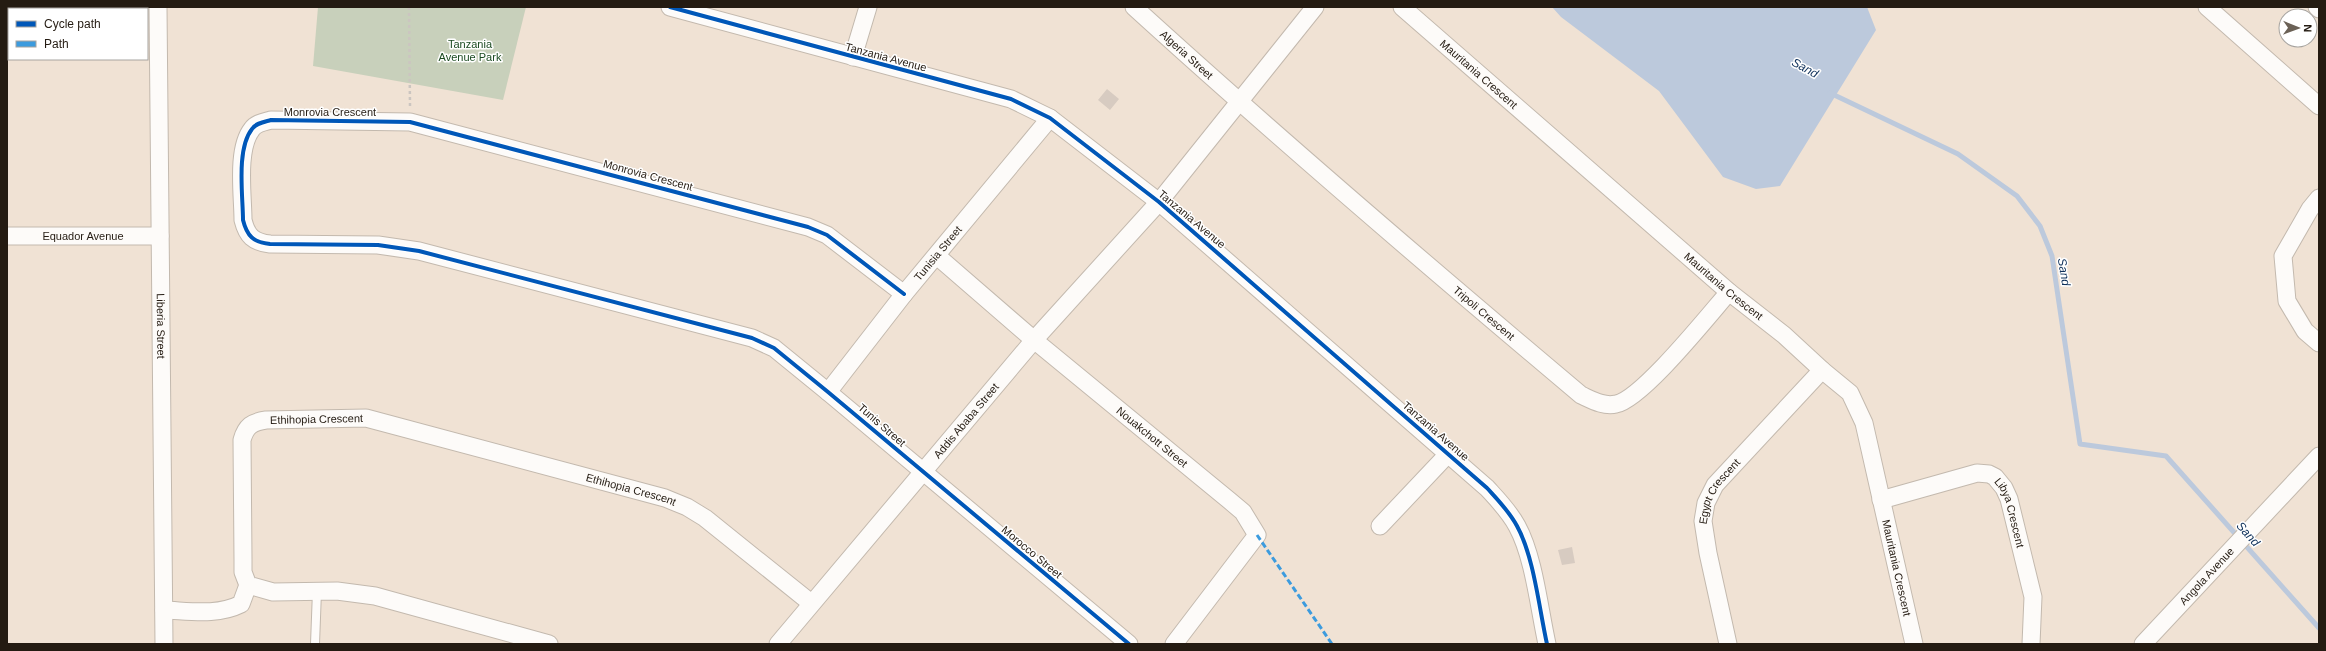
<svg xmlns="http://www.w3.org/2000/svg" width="2326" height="651" viewBox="0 0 2326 651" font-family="Arial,sans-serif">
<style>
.green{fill:#c8d0bb}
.water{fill:#bcc9dc}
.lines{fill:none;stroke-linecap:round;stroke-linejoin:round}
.stream{stroke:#bcc9dc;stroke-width:5}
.building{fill:#d7cbc1}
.lane-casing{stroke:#c3b9ae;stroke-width:10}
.street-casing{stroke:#c3b9ae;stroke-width:19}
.path{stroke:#cbc5c0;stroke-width:2.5;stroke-dasharray:3 3;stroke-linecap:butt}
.lane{stroke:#fdfbf9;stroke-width:8}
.street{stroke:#fdfbf9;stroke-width:17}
.quiet{stroke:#3c9bde;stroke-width:3;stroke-dasharray:6 3;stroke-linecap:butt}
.cycleway-casing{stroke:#fff;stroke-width:6}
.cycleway{stroke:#0057b8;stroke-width:4}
.labels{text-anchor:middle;stroke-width:3;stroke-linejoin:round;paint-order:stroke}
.park-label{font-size:11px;fill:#1b4a21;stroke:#fff}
.street-label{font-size:11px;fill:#241b12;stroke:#fff}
.water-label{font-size:12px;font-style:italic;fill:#0d2f59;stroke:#fff}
</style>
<rect width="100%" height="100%" fill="#f0e2d4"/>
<path class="green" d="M318,7h208l-23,93 -190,-34z"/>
<path class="water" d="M1552,7h315l9,23 -96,156 -24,3 -33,-12 -64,-86 -98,-74z"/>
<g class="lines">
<path class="stream" d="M1830,93l128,61 59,42 23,30 12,30 28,188 86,12 153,172"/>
</g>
<path class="building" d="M1107,89l12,10 -9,11 -12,-10z
M1572,547l3,16 -13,2 -4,-15z"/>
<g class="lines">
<defs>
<path id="lane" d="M315,644l2,-53"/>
<g id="street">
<path id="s1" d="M158,7l6,637"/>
<path d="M670,7l341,92 39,19 109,84 328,286c11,12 22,23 30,38 17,31 22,82 30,118"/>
<path id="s2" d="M1134,7c146,133 296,261 447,388 11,5 23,12 35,9 26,-5 92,-88 113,-112"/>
<path id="s3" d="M1402,7l327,285 55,43 38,35 28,23 14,30 50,221"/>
<path d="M2207,7l112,99"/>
<path d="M2317,7l2,2"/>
<path d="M853,57l15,-50"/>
<path d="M2319,198l-9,11 -27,47 4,45 18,30 14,12"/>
<path id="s4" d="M7,236h153"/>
<path id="s5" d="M937,256l97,84 196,161 13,11 14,23 -83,109"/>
<path d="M904,294l-77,-59 -19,-8 -398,-105 -139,-2c-7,2 -15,3 -19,9 -16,20 -9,67 -9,91 4,16 10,22 27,24l108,1 41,6 333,87 22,10 54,44 301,252"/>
<path id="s6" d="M828,392l76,-98 146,-176"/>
<path id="s7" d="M1881,500l96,-27 12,1 6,3 9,11 5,11 24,98 -2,47"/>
<path d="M1380,526l68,-72"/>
<path d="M164,610c26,1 53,6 77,-6l7,-19"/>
<path id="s8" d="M549,644l-174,-48 -38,-5 -64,1 -25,-7 -5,-13v-13l-1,-119c4,-14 10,-18 24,-20l100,-2 299,80 22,9 18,11 106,85"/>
<path id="s9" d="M778,644l256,-304 125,-138 156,-195"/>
<path id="s10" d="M1728,644l-20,-91 -5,-32 3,-18 9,-18 107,-115"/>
<path id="s11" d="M2143,644l176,-188"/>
</g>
</defs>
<use href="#lane" class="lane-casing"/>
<use href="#street" class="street-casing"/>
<path class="path" d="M409,7l1,99"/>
<use href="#lane" class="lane"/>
<use href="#street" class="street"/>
<path class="quiet" d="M1257,535l75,109"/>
<defs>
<path id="cycleway" d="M670,7l341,92 39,19 109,84 328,286c11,12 22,23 30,38 17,31 22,82 30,118
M904,294l-77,-59 -19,-8 -398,-105 -139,-2c-7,2 -15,3 -19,9 -16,20 -9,67 -9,91 4,16 10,22 27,24l108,1 41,6 333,87 22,10 54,44 301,252"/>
</defs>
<use href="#cycleway" class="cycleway-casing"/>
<use href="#cycleway" class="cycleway"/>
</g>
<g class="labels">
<g class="park-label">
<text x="470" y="48">Tanzania<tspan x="470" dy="13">Avenue Park</tspan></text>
</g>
<g class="street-label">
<text dy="4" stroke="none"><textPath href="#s2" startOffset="71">Algeria Street</textPath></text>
<text transform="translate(886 57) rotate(15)" y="4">Tanzania Avenue</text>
<text dy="4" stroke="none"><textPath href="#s3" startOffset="102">Mauritania Crescent</textPath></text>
<text x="330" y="116">Monrovia Crescent</text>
<text transform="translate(648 175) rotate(15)" y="4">Monrovia Crescent</text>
<text transform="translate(1192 219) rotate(40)" y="4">Tanzania Avenue</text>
<text dy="4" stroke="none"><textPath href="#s4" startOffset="76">Equador Avenue</textPath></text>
<text dy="4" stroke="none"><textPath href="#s6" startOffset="177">Tunisia Street</textPath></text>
<text dy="4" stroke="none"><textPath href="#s3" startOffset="426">Mauritania Crescent</textPath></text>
<text dy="4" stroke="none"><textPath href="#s2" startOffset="465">Tripoli Crescent</textPath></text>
<text dy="4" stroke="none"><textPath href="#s1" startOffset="319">Liberia Street</textPath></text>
<text dy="4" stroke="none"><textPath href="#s8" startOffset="539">Ethihopia Crescent</textPath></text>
<text dy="4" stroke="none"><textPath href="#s9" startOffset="292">Addis Ababa Street</textPath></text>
<text transform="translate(882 425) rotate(41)" y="4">Tunis Street</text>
<text transform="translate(1436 431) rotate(41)" y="4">Tanzania Avenue</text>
<text dy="4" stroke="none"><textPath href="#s5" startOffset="281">Nouakchott Street</textPath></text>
<text dy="4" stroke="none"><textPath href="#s8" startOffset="863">Ethihopia Crescent</textPath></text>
<text dy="4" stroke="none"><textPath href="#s10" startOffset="160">Egypt Crescent</textPath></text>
<text dy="4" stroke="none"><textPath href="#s7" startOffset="158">Libya Crescent</textPath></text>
<text transform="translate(1032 552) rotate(40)" y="4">Morocco Street</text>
<text dy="4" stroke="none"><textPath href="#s3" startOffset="773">Mauritania Crescent</textPath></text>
<text dy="4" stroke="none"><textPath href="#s11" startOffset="93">Angola Avenue</textPath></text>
</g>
<g class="water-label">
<text transform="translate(1805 68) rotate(29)" y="4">Sand</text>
<text transform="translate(2064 272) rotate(81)" y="4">Sand</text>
<text transform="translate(2248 534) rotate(48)" y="4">Sand</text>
</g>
</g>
<rect width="2326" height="651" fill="none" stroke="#241b12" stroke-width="16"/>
<rect x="8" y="8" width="140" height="52" fill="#ffffff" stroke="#a7a4a0"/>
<rect x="16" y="21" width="20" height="6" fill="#0057b8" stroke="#a7a4a0"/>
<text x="44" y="28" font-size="12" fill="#241b12">Cycle path</text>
<rect x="16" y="41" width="20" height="6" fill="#3c9bde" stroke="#a7a4a0"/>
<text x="44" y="48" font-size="12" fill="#241b12">Path</text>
<g transform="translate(2298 28) rotate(91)"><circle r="19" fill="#ffffff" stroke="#a7a4a0"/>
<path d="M0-3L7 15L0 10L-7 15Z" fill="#6b6156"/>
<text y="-6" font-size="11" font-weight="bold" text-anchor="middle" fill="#241b12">N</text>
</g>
</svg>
